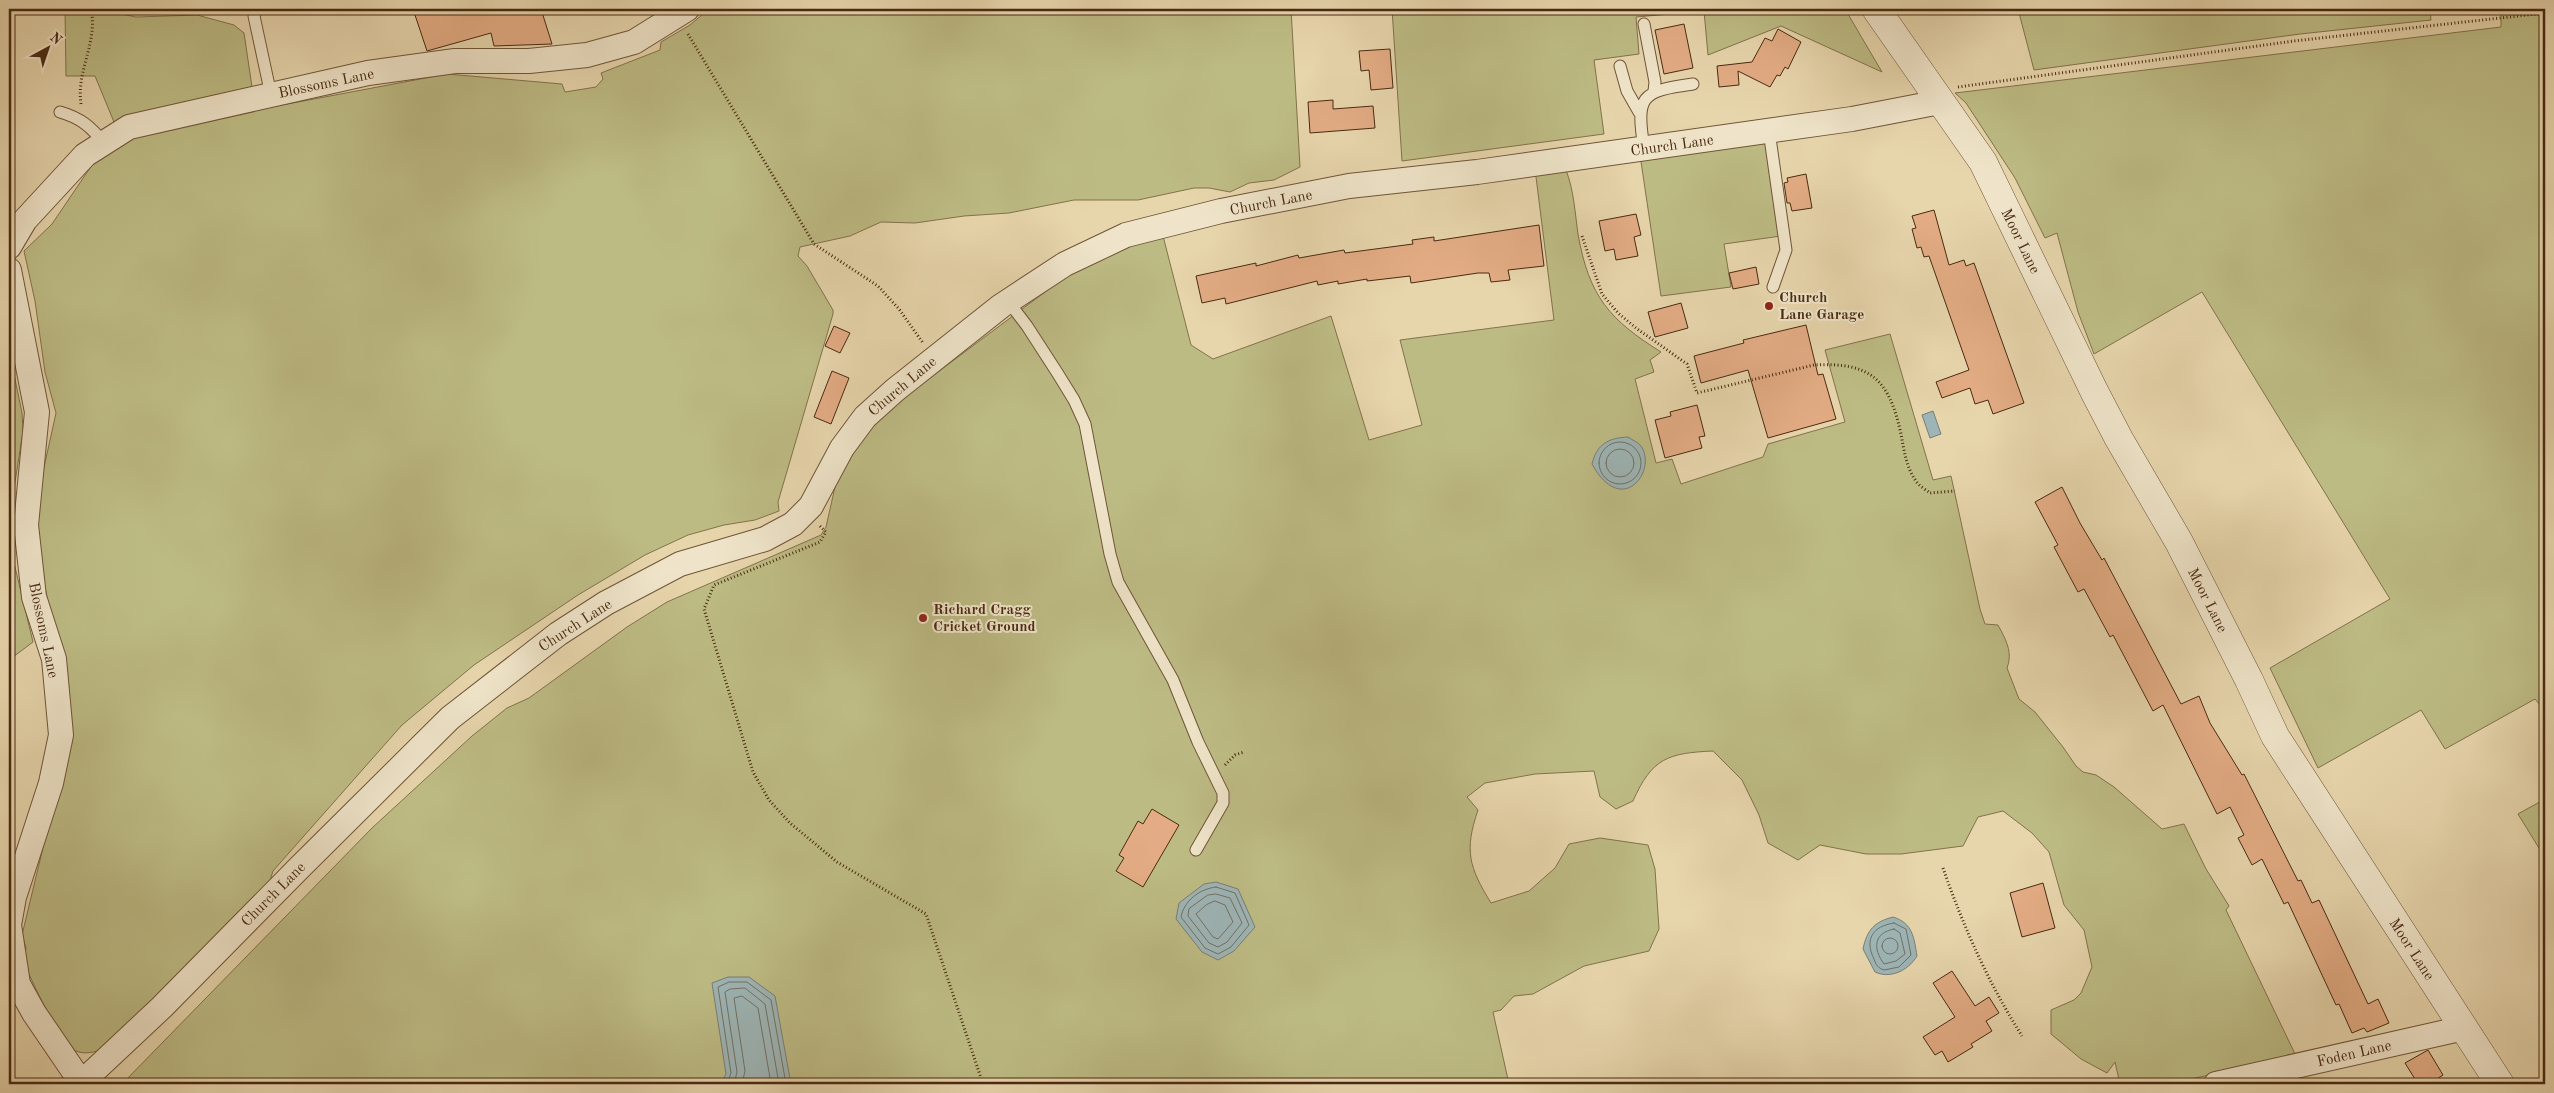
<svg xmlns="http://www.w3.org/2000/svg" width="2554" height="1093" viewBox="0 0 2554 1093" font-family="'Old Standard TT',serif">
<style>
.green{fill:#bdbb84;stroke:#83724b}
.water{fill:#9db5b6;stroke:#7b7d74}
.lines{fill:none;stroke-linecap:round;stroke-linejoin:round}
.shore{stroke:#737064;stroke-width:1}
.building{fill:#e3ac84;stroke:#492a12}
.service-casing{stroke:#705538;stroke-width:13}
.minor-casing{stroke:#705538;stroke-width:26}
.tertiary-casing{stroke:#705538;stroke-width:29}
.path{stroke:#492a12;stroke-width:3;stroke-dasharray:1 2.5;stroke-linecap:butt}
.service{stroke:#efe4c9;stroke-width:11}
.minor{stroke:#efe4c9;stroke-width:24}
.tertiary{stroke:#efe4c9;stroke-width:28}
.poi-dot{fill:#8f2418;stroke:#efe4c9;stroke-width:2}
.labels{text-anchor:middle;stroke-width:4;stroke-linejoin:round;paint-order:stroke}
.street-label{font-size:15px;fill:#492a12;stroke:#efe4c9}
.poi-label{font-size:15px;font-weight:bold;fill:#492a12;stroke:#efe4c9;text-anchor:start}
</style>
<rect width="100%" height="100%" fill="#e7d5ac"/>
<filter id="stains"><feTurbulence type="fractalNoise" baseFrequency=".004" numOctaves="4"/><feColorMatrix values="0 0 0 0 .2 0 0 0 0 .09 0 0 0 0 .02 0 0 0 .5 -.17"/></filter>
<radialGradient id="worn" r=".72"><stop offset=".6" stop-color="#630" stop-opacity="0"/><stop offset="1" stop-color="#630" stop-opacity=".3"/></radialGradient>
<path class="green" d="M65,9h33l38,8 61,-2 37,10 10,8 8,54 -76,17 -62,18 -19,-46h-29z
M709,9h582l9,158 -26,13 -25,3 -19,9 -21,-4h-15l-56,12h-64l-65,13 -45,3 -49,7 -34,-1 -31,14 -50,11 -2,9 9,10 26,44v4l-55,188 1,9 -24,9 -31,5 -36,10 -43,20 -67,40 -104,70 -72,60 -129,146 -6,19 -167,160c-8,3 -20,5 -27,-1 -16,-13 -42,-69 -50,-89l3,-12 -4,-13 39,-162 3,-98 -23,-106 -4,-44 2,-35 17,-77 -11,-41 -10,-71 -11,-50 28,-27 40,-59 9,-9 34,-20 67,-16 245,-46 115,10 3,8 31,-5 7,-8 -2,-6 59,-23 1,-8 29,-17z
M1392,9h453l37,63 -101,-46 -73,29 -4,-44 -68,6 3,37 -45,6 10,74 -202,27z
M2018,9h412l1,11 -131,14 -266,36z
M2501,9h44v702l-10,-12 -90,50 -24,-39 -103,58 -48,-100 120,-69 -188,-307 -108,62 -16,-42 -21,-79 -12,5 -30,-60 -49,-75 -11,-10 546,-66z
M1765,137l16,99 -57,8 7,43 -70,9 -21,-141z
M1535,169l31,1c8,21 9,43 12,64 11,63 32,86 83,118l-11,8 4,12 -19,7 21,84 16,-4 9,25 82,-27 5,-13 77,-22 -20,-72 65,-16 43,146 18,-4 29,133 5,15 13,1c8,15 15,27 9,43l12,31 16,13 28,35 13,19 7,6 13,3 18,12 48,42 22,-5 22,45 23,37 -3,4 70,146 -128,28h-48l-5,-22 -8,11 -26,-14 -30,-25v-24l23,-10 7,-7 11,-26 -8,-37 -20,-25 -15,-53 -17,-19 -29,-22 -25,6 -15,29 -62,8h-35l-46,-9 -22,15 -30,-17 -9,-28 -17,-35 -29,-29c-45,2 -61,7 -80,50l-17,8 -16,-12 -6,-26 -59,3 -50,9 -18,14 11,13c-14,41 -9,57 13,93l38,-12 26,-23 14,-24 31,-6 48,7 7,24 4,60 -10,22 -65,15 -51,28 -19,2 -13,14 -8,2 16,72h-1387l250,-256 100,-92 35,-28 22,-10 98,-71 40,-25 154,-67 5,-8 11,-49 34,-56 202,-151 89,-39 29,113 22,14 118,-43 38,124 53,-15 -22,-85 154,-20z
M9,350l13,63 1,18 -14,90z
M9,542l24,100 -24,18z
M2545,799v59l-27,-44z"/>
<path class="water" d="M1933,411l8,23 -11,4 -8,-23z
M1628,437c4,3 10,5 13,9 17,24 -19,73 -49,18 5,-20 16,-26 36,-27z
M1216,882l22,7 17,38 -21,24 -16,9 -16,-8 -26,-33 3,-16 25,-19z
M1893,917c20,6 21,21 24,39 -9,15 -27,23 -42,16l-12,-23c4,-19 11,-27 30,-32z
M728,977h21l26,19 16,88h-70l5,-10 -14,-91z"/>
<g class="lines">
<path class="shore" d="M1599 463a21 21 0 1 1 42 0a21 21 0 1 1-42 0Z
M1606 463a14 14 0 1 1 28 0a14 14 0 1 1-28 0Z
M1216,887l19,6 14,32 -18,22 -13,7 -13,-6 -24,-31c3,-16 18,-28 35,-30z
M1208,895l8,-1 14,4 12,25 -15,19 -9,5 -9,-4 -21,-27 1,-7z
M1215,901l10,4 8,17 -15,17 -5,-2 -17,-23 10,-9z
M1894,923l12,6 5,26 -12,12 -15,3c-6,-2 -8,-5 -10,-11 -10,-20 -1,-33 20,-36z
M1894,929l6,4 5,21 -9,7 -12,3c-11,-15 -11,-31 10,-35z
M1882 946a8 8 0 1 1 16 0a8 8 0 1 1-16 0Z
M727,1084l4,-11 -13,-86 11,-5h18l24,18 15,84
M734,1084l3,-12 -12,-80 5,-3 15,-1 20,16 14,80
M742,1084l3,-13 -11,-73 8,-2 16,12 13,76"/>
</g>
<path class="building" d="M413,9h128l11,35 -58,2 -3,-13 -64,18z
M1684,24l9,44 -29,6 -9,-44z
M1778,29l23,13 -13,27 -3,-2 -5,9 -3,-1 -7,12 -32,-16 1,14 -20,2 -2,-21 35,-4 13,-24 7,3z
M1390,49l3,39 -22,2 -2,-20 -8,1 -2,-20z
M1333,100v9l40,-3 2,22 -65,5 -2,-31z
M1806,174l6,34 -20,3 -2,-8h-3l-3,-20 4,-1 -1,-4z
M1934,210l15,55 15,-5 2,6 8,-3 50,140 -31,11 -5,-14 -13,4 -5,-16 -28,10 -6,-16 33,-12 -40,-114 -5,1 -3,-10 -4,1 -5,-19 4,-1 -4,-12z
M1636,214l5,21 -7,2 4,19 -22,4 -2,-11 -9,2 -6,-30z
M1539,225l5,41 -36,4 2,10 -19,2 -2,-9h-11l-67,10 -1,-7 -43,5v-2l-29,5v-3l-20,4 -1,-4 -91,23 -1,-6 -23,5 -6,-27 60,-13v3l42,-11 1,3 45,-8 1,3 68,-9 -1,-4 22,-3v4z
M1756,267l3,17 -26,5 -4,-16z
M1681,303l7,25 -33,9 -7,-25z
M1806,325l12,50 5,-1 13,45 -68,19 -20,-68 -47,13 -7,-27 50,-13 -1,-3z
M834,326l16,7 -10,20 -15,-7z
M832,371l17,7 -18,46 -17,-7z
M1697,405l8,31 -6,1 3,11 -37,10 -10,-38 16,-4 -1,-4z
M2062,487l18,36 22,37 2,-2 77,146 18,-8 11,27 32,52 2,-1 54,107 3,-1 11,23 7,-3 49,104 10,-5 11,24 -22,9 -3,-4 -12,5 -13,-29 -3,1 -48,-103 -4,2 -22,-45 -10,6 -14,-27 6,-3 -14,-28 -13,7 -54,-109 -10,6 -40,-76 -3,2 -26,-48 -6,3 -24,-45 4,-2 -23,-43z
M1152,809l27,16 -36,62 -27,-16 8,-13 -5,-3 19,-34 5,3z
M2043,883l12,45 -33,9 -12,-44z
M1952,971l23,35 14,-9 10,16 -13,8 6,10 -21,13 2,3 -25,15 -6,-11 -7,4 -12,-18 32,-20 -22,-34z
M2428,1050l15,25 -6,4 3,5h-22l-13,-21z"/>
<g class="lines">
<defs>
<path id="service" d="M257,9l-3,7 17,79
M1644,24l11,58 -1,9
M1620,66l7,25 12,21
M60,112c21,6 31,15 44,31
M1769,131l17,119 -13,37
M1644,149c-8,-53 -4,-58 49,-65
M1008,301l19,25 31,48 16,26 11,24 25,130 8,28 55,98 25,62 25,51v10l-27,47"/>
<path id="minor" d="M9,247l16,-27 60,-65 44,-28 239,-54 87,-12h74l58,-6 47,-13 53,-33
M9,270l28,142 -11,113 8,72 20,62 7,76 -10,48 -37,114 -5,28
M9,925l9,59 16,29 47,69
M80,1084l82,-77 137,-139 151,-150 108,-84 48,-31 74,-39 85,-25 28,-15 18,-18 31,-58 23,-31 30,-27 106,-84 64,-42 61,-29 95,-24 128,-25 128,-14 375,-53 88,-17
M2216,1084l248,-56"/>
<path id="tertiary" d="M1876,9l107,153 111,229 25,48 60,103 70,138 26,56 225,348"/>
</defs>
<use href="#service" class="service-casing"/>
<use href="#minor" class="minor-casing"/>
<use href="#tertiary" class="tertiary-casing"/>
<path class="path" d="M688,34l126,210 64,42 21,23 24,34
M1958,87l336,-46 251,-28
M81,104c-5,-34 17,-60 10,-95
M1582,236l20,58 16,19 18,15 51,36 10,29 117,-28c57,-3 75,14 87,69 3,16 5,33 15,47 3,5 10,9 14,12l25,-2
M820,526l6,6 -6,10 -106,43 -10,24 49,163 16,28 21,23 47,39 89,52 57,170
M1225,765l10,-10 9,-3
M1943,868c20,58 46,116 79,168"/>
<use href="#service" class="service"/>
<use href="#minor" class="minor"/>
<use href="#tertiary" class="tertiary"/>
</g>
<g class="poi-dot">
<circle cx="1769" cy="306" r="5"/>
<circle cx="923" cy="618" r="5"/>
</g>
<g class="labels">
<g class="street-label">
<text transform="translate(326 83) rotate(-12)" y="5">Blossoms Lane</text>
<text transform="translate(1672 145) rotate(-8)" y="5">Church Lane</text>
<text transform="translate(1271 202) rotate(-11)" y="5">Church Lane</text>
<text transform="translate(2021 241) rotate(64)" y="5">Moor Lane</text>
<text transform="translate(902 386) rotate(-40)" y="5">Church Lane</text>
<text transform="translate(2208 600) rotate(63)" y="5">Moor Lane</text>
<text transform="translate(575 625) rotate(-33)" y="5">Church Lane</text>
<text transform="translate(44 630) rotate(78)" y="5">Blossoms Lane</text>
<text transform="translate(273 894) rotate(-45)" y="5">Church Lane</text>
<text transform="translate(2412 949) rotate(57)" y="5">Moor Lane</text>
<text transform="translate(2354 1053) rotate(-13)" y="5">Foden Lane</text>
</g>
<g class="poi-label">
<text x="1779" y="302">Church<tspan x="1779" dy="17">Lane Garage</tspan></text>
<text x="933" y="614">Richard Cragg<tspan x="933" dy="17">Cricket Ground</tspan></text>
</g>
</g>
<rect width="2554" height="1093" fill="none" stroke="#e7d5ac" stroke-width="30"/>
<rect x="10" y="10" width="2534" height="1073" fill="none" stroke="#492a12" stroke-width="2.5"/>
<rect x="15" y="15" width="2524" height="1063" fill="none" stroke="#492a12"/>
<g transform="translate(48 48) rotate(40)" stroke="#efe4c9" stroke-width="4" paint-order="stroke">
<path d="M0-4L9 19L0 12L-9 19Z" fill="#492a12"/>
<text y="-8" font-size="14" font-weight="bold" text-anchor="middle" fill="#492a12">N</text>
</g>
<rect width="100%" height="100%" filter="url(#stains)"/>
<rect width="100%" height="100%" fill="url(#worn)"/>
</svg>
